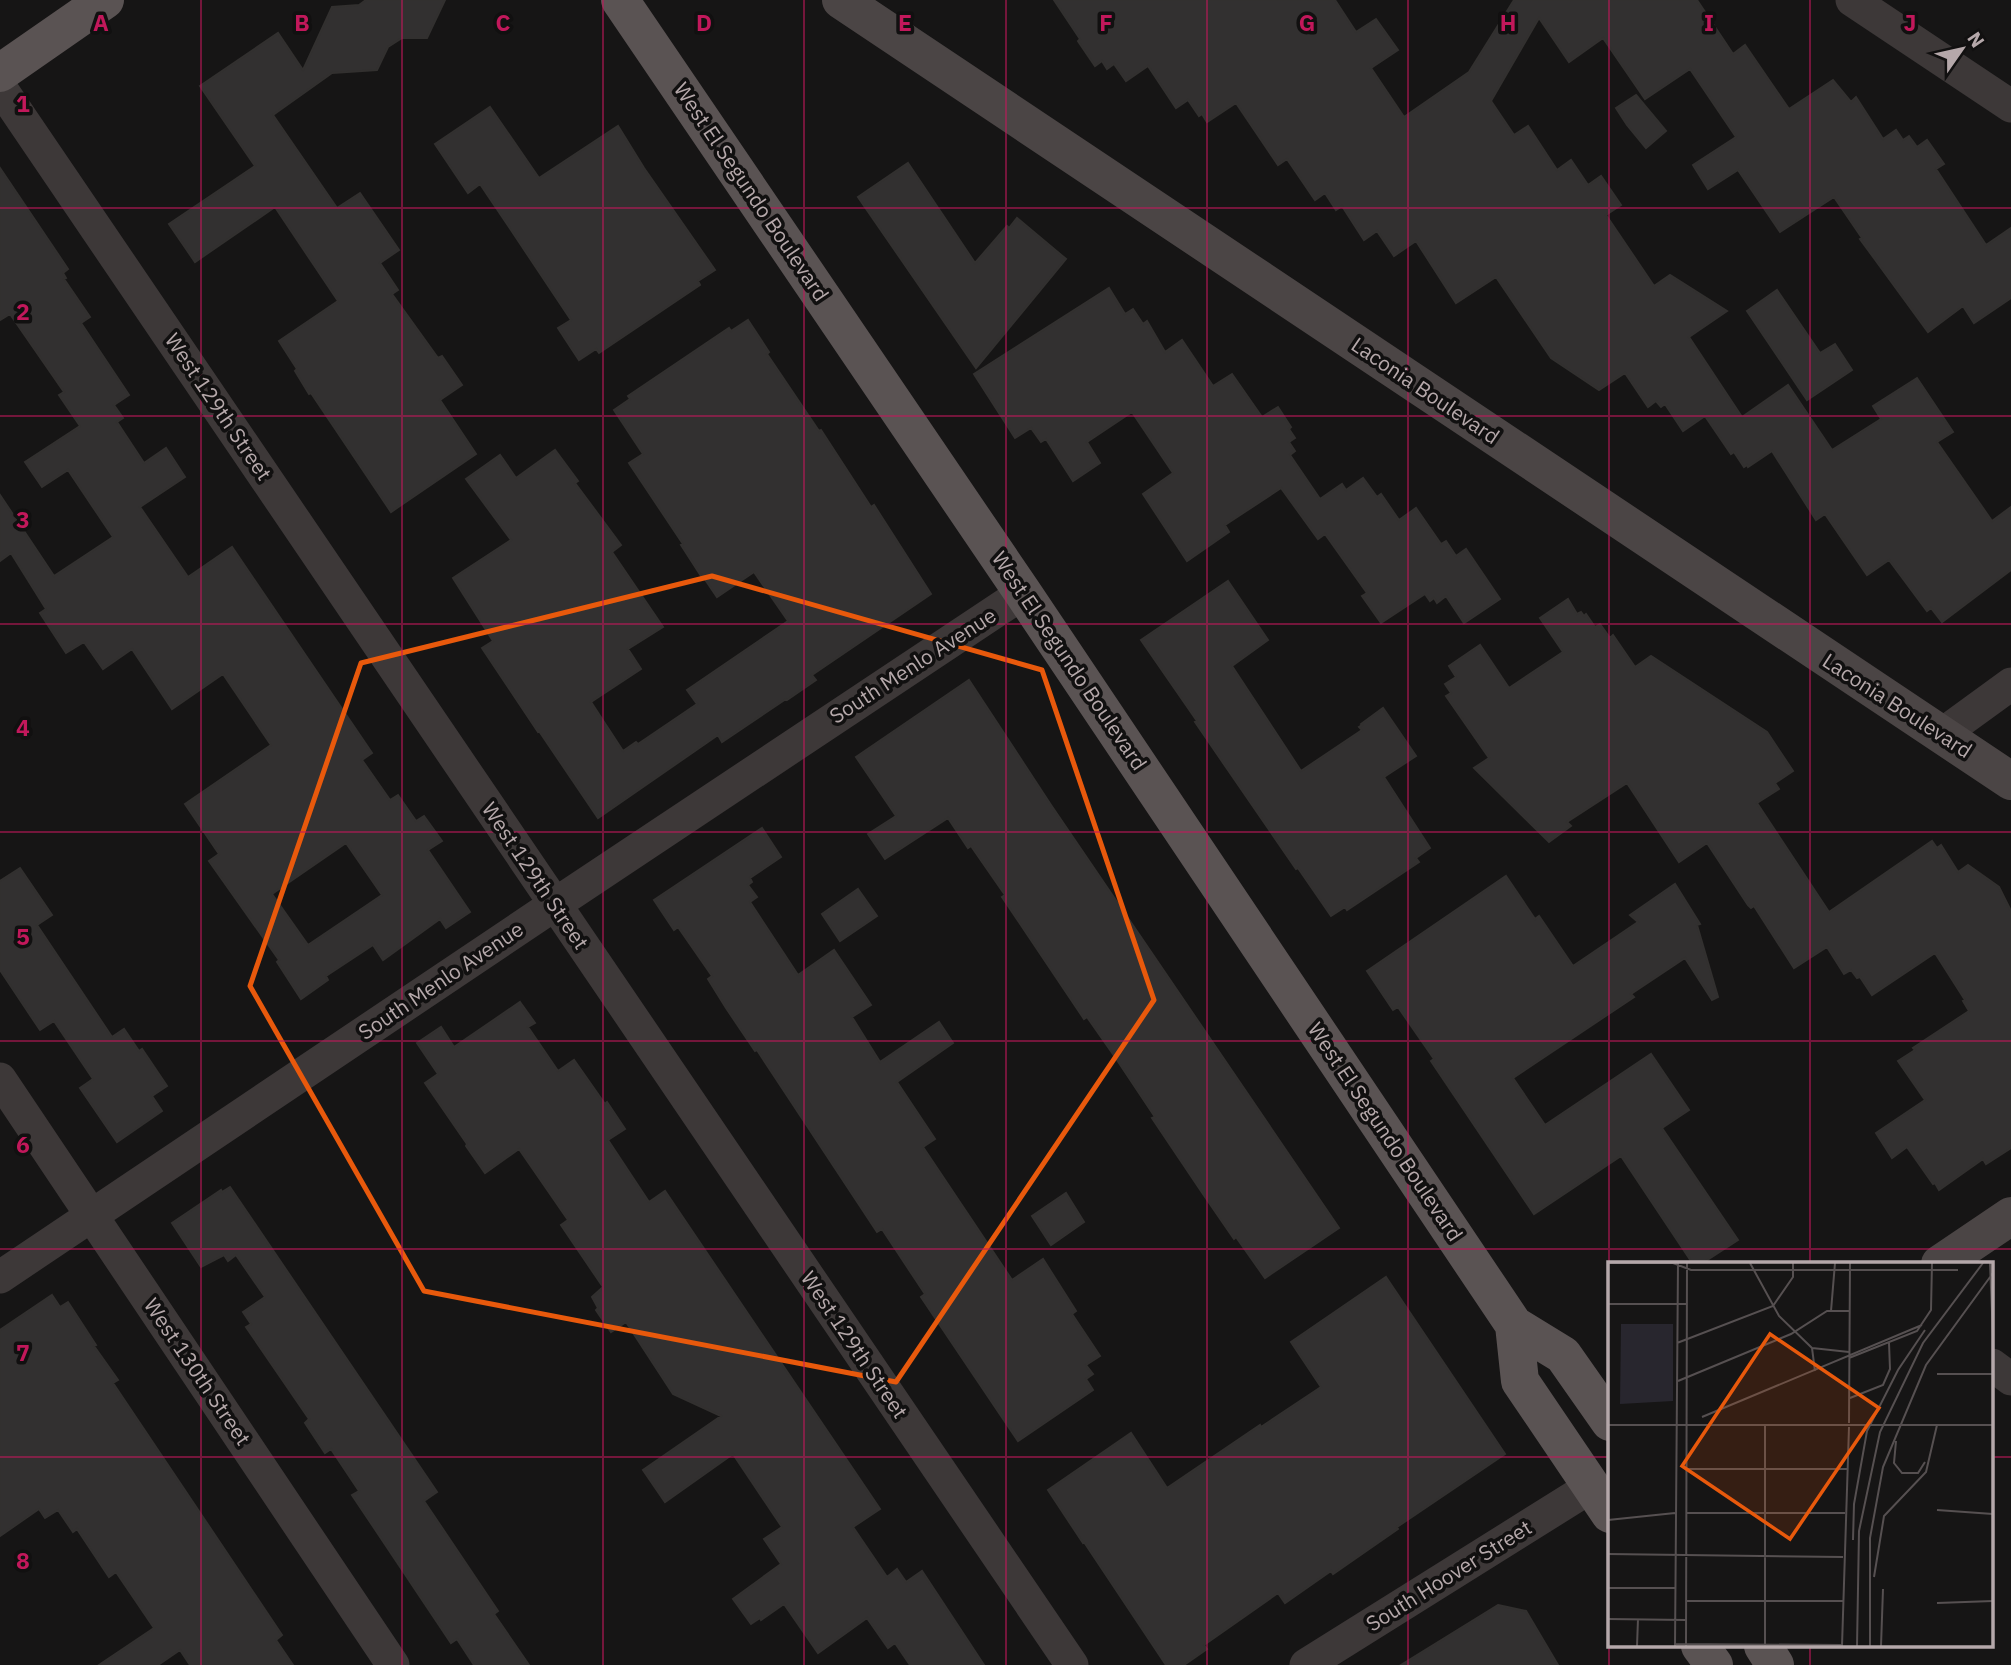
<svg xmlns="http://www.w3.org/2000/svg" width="2011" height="1665" viewBox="0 0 2011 1665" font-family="'IBM Plex Sans',sans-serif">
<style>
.building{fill:#323030;stroke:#32302f;stroke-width:2;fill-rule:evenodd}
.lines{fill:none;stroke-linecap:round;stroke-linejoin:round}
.street{stroke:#3d3838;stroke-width:33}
.secondary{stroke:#4b4545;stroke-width:38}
.primary{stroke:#5a5353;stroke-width:38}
.marked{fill:none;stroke:#e8590c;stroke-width:5;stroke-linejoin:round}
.grid{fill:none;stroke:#c2185b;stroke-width:2;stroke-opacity:0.55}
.labels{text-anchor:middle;stroke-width:7;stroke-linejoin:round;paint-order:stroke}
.street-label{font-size:21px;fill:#b5a8aa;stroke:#111010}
.inset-road{fill:none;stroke:#565051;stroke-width:2}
.view{fill:#e8590c;fill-opacity:0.15;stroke:#e8590c;stroke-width:3.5}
.inset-edge{fill:none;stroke:#b5a8aa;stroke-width:3.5}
.grid-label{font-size:23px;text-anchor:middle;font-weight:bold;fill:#c2185b;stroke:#111010;stroke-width:7;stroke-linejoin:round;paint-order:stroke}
</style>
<rect width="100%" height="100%" fill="#161515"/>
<path class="building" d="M366,0h79l-18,38h-25l-14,9 -11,23 -45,3 -59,42 64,93 23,-15 39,57 -19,13 18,27 -6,4 46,64 4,-2 20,29 -22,15 36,54 -85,58 -80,-119 -2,1 -14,-23 2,-2 -18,-28 59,-40 -63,-94 -80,55 -26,-38 86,-58 -55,-80 78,-53 25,37 29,-63 27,-2z
M1054,0h281l21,32 20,-13 22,31 -27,18 33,49 65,-45 45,-72h183l36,54 12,-9 44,64 44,-29 18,22 5,-5 27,42 13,-9 7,10 6,-4 8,11 10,-7 17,24 -8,5 50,76 25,-17v70l-37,25 -11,-17 -35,26 -68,-93 2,-1 -28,-41 -54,35 -42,-62 -30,19 -15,-24 43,-28 -46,-68 -45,30 -42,-61 -34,24 -30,-44 -48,83 23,34 14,-9 29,44 14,-10 17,25 13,-9 20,29 -15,10 48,71 16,-11 57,36 -38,26 53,80 46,-32 44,65 49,-31 -8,-13 44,-28 36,54 -16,10 55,79 19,-14v63l-69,52 -11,-14 -4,3 -38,-51 -22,15 -42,-61 -9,6 -44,-69 -24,16 -1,-2 -3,2 -10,-15 -3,2 -26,-38 -22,15 -18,-27 -4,3 -5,-6 -8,6 -23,-34 -26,17 -48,-32 -55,-81 -40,26 -40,-62 -22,15 -17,-25 -13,9 -22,-34 -6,4 -11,-17 -10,7 -28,-41 -9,6 -42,-62 -29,19 -5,-8 -3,2 -11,-16 -12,8 -28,-42 -22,15 -12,-17 -7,5 -5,-8 -7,5 -17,-25 2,-2z
M1636,95l30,36 -20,17 -19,-23 -11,-17z
M490,107l49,71 79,-52 26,42 71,102 -17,11 2,4 -101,68 -3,-4 -17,11 -21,-32 13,-8 -60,-90 -31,-46 -12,9 -33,-49z
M908,163l67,100 32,-37 2,2 8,-10 49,41 -90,109 -118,-171z
M0,168l68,101 -5,4 3,5 -2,1 26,38 -9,6 48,72 -15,10 9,13 -6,4 27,41 22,-15 19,29 -45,30 48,70 44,-30 140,206 -10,7 28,40 8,-5 18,26 8,-5 18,25 -14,9 42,62 -24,16 -6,-9 -57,41 -10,-15 -47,31 2,4 -27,19 -24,-37 2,-2 -70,-99 10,-7 -34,-50 86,-59 -48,-71 -51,35 -40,-60 -29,20 -19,-27 -18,11 -26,-40 6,-4 -35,-56 -11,8v-66l54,81 59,-39 -45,-67 -26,17 -17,-25 55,-36 -21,-31 5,-3 -54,-78 -10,6zM346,843l36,52 -74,50 -36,-51z
M1109,288l16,26 8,-5 10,15 4,-3 18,31 17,-12 31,46 19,-12 30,43 16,-10 13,20 -2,2 6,9 -6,4 6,9 -5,4 30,44 22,-15 4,6 17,-12 14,19 4,-3 18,26 17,-12 25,36 5,-3 10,15 10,-7 34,50 -36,24 -18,-27 -9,7 -3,-5 -4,3 -5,-7 -44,29 -19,-27 5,-3 -42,-59 -7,5 -37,-51 -56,37 4,7 -42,29 -44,-67 30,-21 -41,-61 -45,30 13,21 -27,18 -27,-42 -5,3 -10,-14 -16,10 -41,-64z
M1777,290l43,63 15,-9 17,26 -45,30 -60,-89z
M748,320l21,32 -2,2 52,77 2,-1 50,77 3,-2 57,89 -119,81 4,5 -29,20 -1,-1 -64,43 -4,-7 -120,83 -59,-87 -1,1 -56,-84 11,-7 -40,-63 58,-38 -45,-61 34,-24 16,23 39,-28 23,31 -3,2 46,62 -9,7 51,75 -35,22 13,20 -50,33 32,49 13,-9 2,2 59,-40 -10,-14 101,-69 -34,-49 -37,25 -15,-22 -1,1 -20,-31 2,-1 -54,-81 14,-9 -29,-44 16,-11 -2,-3 101,-68 2,3z
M1228,581l40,59 -36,26 69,105 61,-41 -3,-3 3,-2 -1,-1 22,-16 33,48 -32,21 46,71 -14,10 3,4 -72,48 -2,-3 -14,9 -33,-48 -2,1 -55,-80 -46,-67 2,-1 -56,-81z
M1568,599l9,15 4,-2 3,4 2,-2 9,13 5,-3 10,14 3,-3 22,32 16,-11 116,76 26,39 -18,12 4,6 -22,14 72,109 103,-71 5,7 4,-3 17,27 10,-7 31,22 12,24v237l-25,16 -3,-5 -44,31 -4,-7 -2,1 -26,-37 -15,11 -16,-25 49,-33 -27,-39 17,-11 -2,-2 56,-37 -6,-10 2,-1 -30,-47 -63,42 -12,-18 -3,1 -6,-8 -7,4 -17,-27 -33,21 -40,-62 -3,2 -3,-3 -41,-62 -28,19 -52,-79 -60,39 4,4 -22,16 -75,-74 15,-10 -43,-62 5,-3 -6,-9 11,-7 -7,-11 31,-21 29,43 54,-36 -23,-34z
M969,680l82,125 288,423 -74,50 -29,-41 -2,2 -31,-45 -51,-76 3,-1 -40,-60 -28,-40 -3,2 -82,-122 3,-2 -34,-49 -3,2 -20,-30 -63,41 -17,-25 28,-18 -40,-59z
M762,828l19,29 -31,21 2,4 -4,3 9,12 -7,5 48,73 36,-25 37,55 -19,12 28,45 59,-40 14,21 -56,39 38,57 -12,8 89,133 31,-21 33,52 -4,3 28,42 -14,9 7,9 -7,5 7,11 -75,51 -97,-144 4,-3 -43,-65 -5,3 -120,-182 -2,1 -29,-43 -18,-29 4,-3 -34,-49 -4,3 -20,-30z
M20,868l32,47 -15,10 75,112 12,-8 15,22 3,-2 25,37 -15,10 10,15 -45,31 -37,-54 13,-9 -39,-58 -14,9 -40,-60v-89z
M1506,876l29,43 4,-3 34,50 65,-44 -8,-7 45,-31 25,40 -3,1 21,72 -6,3 -27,-42 -54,36 3,3 -121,81 32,47 106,-71 38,56 -27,18 76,112 -37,24h-8l-72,-108 -87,58 -103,-153 3,-2 -36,-52 -5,3 -26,-39z
M858,889l19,27 -37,25 -18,-27z
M520,1002l15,21 -7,4 30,44 16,-11 31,44 2,-2 18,27 -17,11 41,62 16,-11 215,318 -27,18 34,50 10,-8 9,13 16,-11 62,94h-74l-15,-22 -7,5 -21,-30 -49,35 -34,-49 -23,16 -1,-2 -9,6 -18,-25 48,-35 -17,-25 18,-12 -49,-73 -68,48 -22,-32 78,-54 -48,-22 -47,-72 -15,10 -15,-22 2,-2 -6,-11 11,-10 -42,-62 7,-5 -49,-71 -34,24 -19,-27 1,-2 -42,-61 13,-9 -21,-31 24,-16 13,20z
M230,1187l207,305 -13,9 74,110 -4,3 35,51h-55l-17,-26 -6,4 -99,-148 7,-4 -28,-42 -6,4 -20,-30 4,-4 -63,-92 5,-3 -8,-12 22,-15 -29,-42 -8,6 -4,-6 -23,12 -29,-44 49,-33 1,2z
M1066,1193l18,29 -33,23 -19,-29z
M1386,1277l119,177 -108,73 1,2 -65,45 -2,-3 -46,32 -7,-10 -74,52 3,4 -23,16h-18l-82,-123 -1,1 -35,-53 83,-57 36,55 93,-63 1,2 60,-40 -30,-45z
M52,1295l8,12 8,-5 28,43 -2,1 24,34 -5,3 169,252 -6,5 17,25h-103l-10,-15 -22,15h-59l55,-37 -38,-56 -7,5 -32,-48 -4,3 -15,-22 -13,8 -6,-9 -39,27v-206z
M1498,1605l28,6 32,54h-157z"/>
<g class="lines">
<path class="street" d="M1852,0l159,106
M0,87l1072,1578
M1941,735l70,-51
M0,1079l393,586
M0,1277l554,-372 469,-312
M1992,1365l19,14
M1306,1665l286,-179"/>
<path class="secondary" d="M841,0l1170,781
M1940,1264l71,-48"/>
<path class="primary" d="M620,0l403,593 491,732 49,30 47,67
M0,73l105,-73
M1514,1325l6,56 90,133
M1700,1646l14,19
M1763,1646l12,19"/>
</g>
<path class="marked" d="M712,576l330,94 112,330 -258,382 -472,-91 -174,-305 111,-323z"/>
<path class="grid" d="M201,0v1665M402,0v1665M603,0v1665M804,0v1665M1006,0v1665M1207,0v1665M1408,0v1665M1609,0v1665M1810,0v1264M0,208h2011M0,416h2011M0,624h2011M0,832h2011M0,1041h2011M0,1249h2011M0,1457h1610M1992,1457h19M1810,1646v19"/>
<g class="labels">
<g class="street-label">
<text transform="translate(751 192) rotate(56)" y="7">West El Segundo Boulevard</text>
<text transform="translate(1425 391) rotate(34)" y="7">Laconia Boulevard</text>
<text transform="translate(218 407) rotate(56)" y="7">West 129th Street</text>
<text transform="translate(1069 661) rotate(56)" y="7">West El Segundo Boulevard</text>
<text transform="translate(913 666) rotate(-33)" y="7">South Menlo Avenue</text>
<text transform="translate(1897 706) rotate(33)" y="7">Laconia Boulevard</text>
<text transform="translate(535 876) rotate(56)" y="7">West 129th Street</text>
<text transform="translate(441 981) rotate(-34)" y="7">South Menlo Avenue</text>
<text transform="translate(1385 1132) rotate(56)" y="7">West El Segundo Boulevard</text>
<text transform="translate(854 1345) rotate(56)" y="7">West 129th Street</text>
<text transform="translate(197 1372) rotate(56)" y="7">West 130th Street</text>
<text transform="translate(1449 1576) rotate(-32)" y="7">South Hoover Street</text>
</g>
</g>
<g transform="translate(1608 1262)">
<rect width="385" height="385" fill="#161515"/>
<path d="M13,62h52v77l-53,3z" fill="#28262e"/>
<path class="inset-road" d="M0,1h65l18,7h267M142,1l29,53 33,32 3,23M382,1l3,74M0,42h79M223,49l4,-48M69,81l96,-37 20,-29v-14M204,86l37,4M241,96l68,-27 14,-21 1,-47M329,112h56M70,119l113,-47 36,-23h23M242,136l33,-13 7,-16 -1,-26M94,155l220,-92M241,161l1,-160M0,163h385M288,179l-2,22 8,10h16l7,-11M78,207h161M329,248l56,4M78,251h159M0,258l67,-7M245,278l1,-36 13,-73 31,-61 27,-40M0,292l235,3M266,315l10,-61 42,-44 11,-47M0,326h67M78,339h157M329,341l56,-2M0,357l78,1M67,382l167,1M29,384l1,-27M67,384l3,-383M78,384l1,-383M157,384v-221M234,384l7,-219M249,384l2,-115 21,-99 43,-89 60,-80M262,384v-108l13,-71 43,-102 67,-92M273,384l2,-57"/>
<path class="view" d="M162,72l109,74 -89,131 -108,-73z"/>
<rect width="385" height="385" class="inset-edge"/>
</g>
<g class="grid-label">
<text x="101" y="31">A</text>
<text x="302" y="31">B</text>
<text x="503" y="31">C</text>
<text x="704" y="31">D</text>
<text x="905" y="31">E</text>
<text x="1106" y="31">F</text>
<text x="1307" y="31">G</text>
<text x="1508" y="31">H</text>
<text x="1709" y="31">I</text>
<text x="1910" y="31">J</text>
<text x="23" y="112">1</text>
<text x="23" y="320">2</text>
<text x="23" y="528">3</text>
<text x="23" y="736">4</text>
<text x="23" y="945">5</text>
<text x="23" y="1153">6</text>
<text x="23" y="1361">7</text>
<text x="23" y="1569">8</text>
</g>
<g transform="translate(1962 49) rotate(56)" stroke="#111010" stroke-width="5" paint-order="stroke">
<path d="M0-5L12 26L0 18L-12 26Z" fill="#b5a8aa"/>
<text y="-10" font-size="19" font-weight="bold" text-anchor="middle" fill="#b5a8aa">N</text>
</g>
</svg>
